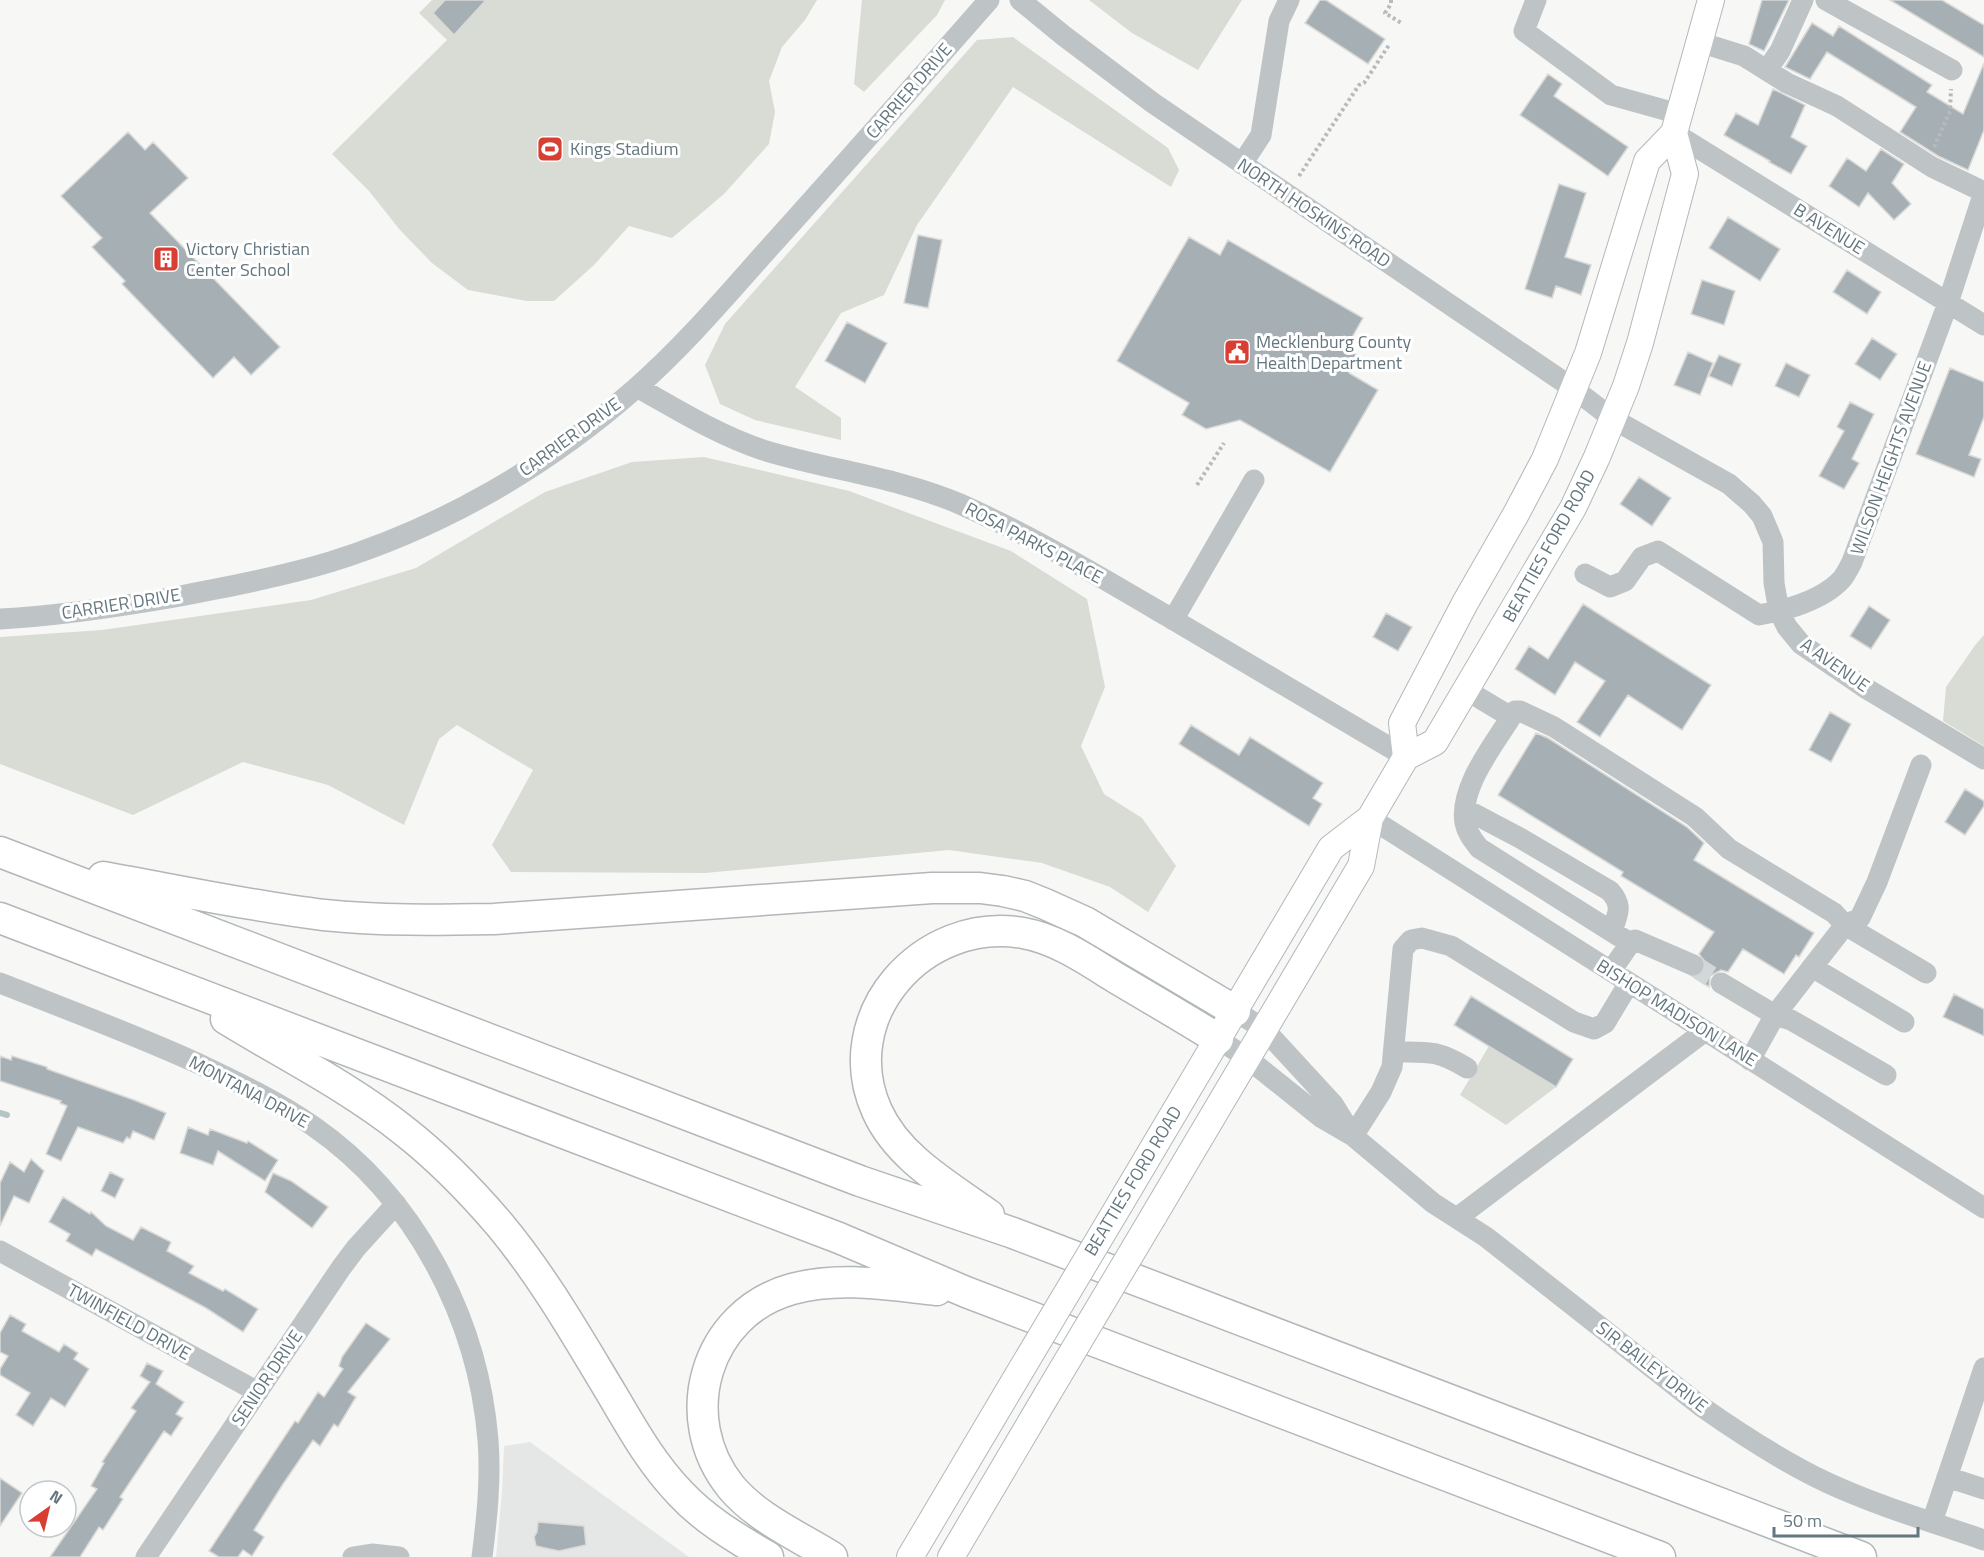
<svg xmlns="http://www.w3.org/2000/svg" width="1984" height="1557" viewBox="0 0 1984 1557" font-family="'Titillium Web',sans-serif">
<style>
.built{fill:#e5e7e6}
.green{fill:#d8dcd4}
.lines{fill:none;stroke-linecap:round;stroke-linejoin:round}
.stream{stroke:#b5c4c6;stroke-width:6}
.building{fill:#a6b0b4;stroke:#d9d9d7;stroke-width:1.5}
.minor-tunnel{stroke:#d2d7d7;stroke-width:21;stroke-dasharray:21 10;stroke-linecap:butt}
.major-casing{stroke:#b2b8bb;stroke-width:28}
.highway-casing{stroke:#b2b7b9;stroke-width:33}
.path{stroke:#b7bbbd;stroke-width:4;stroke-dasharray:3 3;stroke-linecap:butt}
.minor{stroke:#bec4c6;stroke-width:21}
.major{stroke:#fff;stroke-width:26}
.highway{stroke:#fff;stroke-width:30}
.major-bridge-casing{stroke:#b2b8bb;stroke-width:28;stroke-linecap:butt}
.major-bridge{stroke:#fff;stroke-width:26}
.labels{text-anchor:middle;stroke-width:6;stroke-linejoin:round;paint-order:stroke}
.street-label{font-size:18px;fill:#64777e;stroke:#fff}
.poi-label{font-size:18px;fill:#64777e;stroke:#fff;text-anchor:start}
</style>
<rect width="100%" height="100%" fill="#f7f7f5"/>
<path class="built" d="M530,1442l159,115h-193l6,-66 2,-45z"/>
<path class="green" d="M432,0h385l-12,20 -23,27 -13,34 6,31 -6,32 -45,50 -52,44 -43,-12 -35,39 -40,36h-27l-59,-11 -36,-27 -32,-33 -31,-39 -37,-37 115,-114 -28,-27z
M862,0h83l-8,15 -73,77 -10,-8z
M1089,0h153l-44,70 -66,-37z
M1013,37l155,111 11,22 -8,17 -158,-100 -96,138 -33,70 -43,18 -46,74 46,31v22l-86,-20 -35,-16 -15,-39 20,-41 252,-284z
M704,457l145,34 162,60 76,48 18,88 -24,59 23,48 38,24 34,48 -28,46 -38,-25 -68,-24 -93,-13 -244,23 -194,-1 -19,-27 41,-75 -76,-45 -18,14 -35,86 -76,-40 -85,-23 -110,53 -133,-51v-127l102,-7 209,-30 105,-32 129,-76 87,-30z
M1984,635v111l-41,-25 3,-34 30,-43z
M1489,1046l67,41 -50,38 -46,-30z"/>
<g class="lines">
<path class="stream" d="M0,1113l7,2"/>
</g>
<path class="building" d="M445,0h41l-32,35 -21,-22z
M1320,0h6l59,39 -17,25 -63,-41z
M1762,0h27l-25,51 -15,-7z
M1890,0h52l42,25v32z
M1812,23l21,13 6,-10 93,59 -5,7 36,22 21,-51v67l-16,40 -30,-14 -38,-24 16,-25 -89,-55 -17,27 -25,-12z
M1548,74l14,10 -8,12 74,51 -20,29 -88,-61z
M1773,89l32,16 -14,32 16,9 -16,28 -22,-12 1,-1 -46,-26 12,-22 22,12z
M128,132l17,18 8,-8 35,36 -38,35 130,134 -29,28 -17,-18 -21,21 -91,-94 3,-3 -33,-34 10,-9 -41,-42z
M1881,149l23,15 -12,19 19,21 -17,16 -26,-27 -9,14 -30,-21 18,-28 19,13z
M1559,184l27,9 -21,64 26,8 -10,30 -25,-9 -4,12 -27,-9z
M1728,217l52,32 -20,32 -51,-33z
M918,235l24,5 -14,68 -24,-5z
M1189,237l31,18 8,-15 135,78 -17,30 12,8 -9,17 29,17 -48,82 -90,-52 -34,9 -24,-14 7,-12 -72,-42z
M1847,270l34,22 -14,22 -34,-22z
M1702,280l33,11 -11,34 -33,-11z
M847,322l40,21 -22,40 -40,-22z
M1872,338l25,16 -17,26 -25,-16z
M1688,352l25,11 -13,32 -26,-10z
M1719,355l22,9 -9,22 -23,-10z
M1786,363l24,12 -11,22 -24,-11z
M1950,368l34,14v35l-15,38 12,4 -7,18 -58,-23z
M1850,402l24,12 -22,45 7,4 -15,26 -25,-13 25,-45 -7,-4z
M1639,477l32,21 -19,28 -32,-22z
M1583,604l128,81 -29,45 -54,-35 -28,42 -23,-15 28,-41 -30,-19 -20,33 -40,-26 14,-23 19,13z
M1869,606l21,14 -19,29 -21,-13z
M1386,613l26,14 -14,24 -25,-14z
M1830,712l21,12 -20,38 -22,-12z
M1191,725l48,30 11,-18 73,46 -10,15 9,6 -13,22 -130,-82z
M1536,733l12,5 139,89 17,16 -10,17 120,73 -15,24 -3,-2 -12,19 -41,-25 -15,23 -7,-2 -11,6 -1,11 -14,-9 6,-3 4,-6 1,-6 -7,-9 15,-22 -93,-56 2,-4 -125,-77z
M1965,789l19,12v5l-19,29 -20,-13z
M1954,994l30,15v27l-41,-19z
M1471,996l102,63 -17,28 -102,-62z
M0,1056l11,4 1,-4 35,11v2l87,31 32,13 -12,27 -21,-9 -3,8 -3,-2 -4,6 -45,-16 -17,34 -15,-7 21,-48 -7,-3 1,-2 -61,-20z
M188,1127l20,8 2,-6 37,14 1,-2 30,19 -13,21 -47,-30 -5,14 -33,-12z
M31,1159l13,12 -15,32 -15,-7 -14,30v-43l10,-21 14,10z
M110,1172l14,7 -9,19 -14,-7z
M273,1173l18,8 37,26 -16,21 -47,-36z
M63,1197l27,17 1,-2 15,14 27,14 8,-13 30,15 -4,9 27,15 -5,7 34,18 2,-2 33,20 -15,23 -37,-24 -110,-59 -4,7 -26,-15 4,-7 -21,-12z
M10,1315l16,9 -4,7 37,21 5,-8 14,9 -4,6 15,10 -24,38 -14,-9 -18,28 -17,-11 14,-22 -30,-18v-6l8,-13 -8,-4v-19z
M366,1323l24,16 -42,53 8,5 -18,30 -4,-3 -14,22 -7,-6 -30,44 -29,46 10,7 -12,19 -9,-6 -5,7h-19l-10,-6 86,-130 3,2 20,-31 6,5 19,-28 -4,-3 3,-9z
M147,1363l16,8 -7,13 28,18 -8,12 7,4 -12,18 -7,-5 -44,66 3,2 -20,31 -4,-3 -19,30h-30l47,-68 -6,-3 13,-23 -2,-1 34,-51 -5,-3 19,-26 -10,-6z
M0,1478l22,15 -22,33z
M538,1522l46,4 2,19 -27,6 -23,-5 -2,-9 3,-5z"/>
<g class="lines">
<path class="minor-tunnel" d="M1693,965l28,18"/>
<defs>
<path id="major" d="M1406,757l-4,-34 63,-120 51,-89 29,-55 43,-106 59,-192 27,-28
M1120,1204l211,-356 39,-30
M1153,1217l208,-351 9,-48 36,-61 29,-15 138,-234 24,-51 29,-71 14,-43 45,-169 -11,-41 37,-133
M910,1557l105,-177
M951,1557l97,-164"/>
<path id="highway" d="M0,852l860,329 153,52 848,324
M103,877c73,13 147,29 221,38 57,6 113,5 170,4l438,-31h48l23,3 22,5 20,8 40,18 150,89
M0,918l839,320 127,54 694,265
M226,1019c59,36 123,68 177,111 36,28 68,61 97,95 44,53 78,113 113,171 20,34 39,68 67,97 25,27 56,45 88,64
M989,1215c-40,-29 -91,-57 -112,-104 -43,-95 46,-195 146,-178 34,6 64,27 93,45 34,20 68,40 102,61
M832,1557c-34,-21 -75,-39 -101,-70 -56,-69 -26,-174 61,-198 48,-13 97,-4 145,1"/>
</defs>
<use href="#major" class="major-casing"/>
<use href="#highway" class="highway-casing"/>
<path class="path" d="M1391,0v4l-6,9 18,11
M1934,147l16,-36 1,-22
M1299,176l60,-91 5,-2 25,-38
M1197,485l27,-42"/>
<path class="minor" d="M1020,0l44,36 89,67 421,286 39,30 116,65 23,20 10,12 11,26 1,41 5,28 8,16 14,17 66,45 117,70
M1536,0l-12,31 87,64 68,19
M1826,0l126,70
M1699,42l45,14 43,27 50,23 95,61 52,25
M1767,70l13,-19 23,-51
M1674,133l310,192
M1242,164l19,-29 18,-114 10,-21
M637,387c41,23 81,48 126,63 65,20 134,27 197,54 72,32 139,72 207,112 80,47 159,94 239,141
M1585,574l25,13 15,-6 17,-24 16,-6 101,64c27,-5 63,-14 83,-36 4,-5 7,-11 10,-17l96,-259 36,-111
M0,619c59,-3 117,-12 175,-22 52,-10 105,-20 155,-35 113,-35 218,-96 306,-174 49,-43 91,-93 134,-141 74,-82 147,-165 219,-247
M1173,620l81,-140
M1466,690l45,27 4,-6h5l34,16 141,90 34,32 105,64 11,12 -70,90 -25,45
M1511,717c-18,29 -52,71 -46,106 2,10 8,17 14,25l151,95
M1465,809l55,29 90,53c14,16 7,23 2,41
M1370,818l614,390
M1845,925l15,-7 17,-36 44,-117
M1845,925l81,48
M1812,967l92,55
M1611,971l20,-29 4,-2 58,25
M0,983c66,26 133,51 197,80 40,19 80,38 116,63 101,70 165,191 175,314 3,39 -1,78 -6,117
M1721,983l54,32 16,5 95,55
M1235,1011l29,18 69,75 18,29
M1218,1039l29,19 75,60 31,18 80,67 53,34 216,170c40,28 81,55 126,76 50,23 104,39 156,57
M1395,1052c34,0 42,-2 72,16
M1353,1136l28,-44 11,-25 11,-118 8,-9 11,-2 29,8 123,76 20,7 11,-6 24,-40
M1457,1218l248,-187
M0,1251l258,141
M1947,1477l37,12
M1932,1522l52,-154
M146,1557l195,-289 15,-20 40,-44
M353,1557l19,-3 27,3"/>
<use href="#major" class="major"/>
<use href="#highway" class="highway"/>
<defs>
<path id="major-bridge" d="M1015,1380l105,-176
M1048,1393l105,-176"/>
</defs>
<use href="#major-bridge" class="major-bridge-casing"/>
<use href="#major-bridge" class="major-bridge"/>
</g>
<defs>
<symbol id="stadium-square" viewBox="-11 -11 22 22"><rect x="-9" y="-9" width="18" height="18" rx="4" fill="#d93e32" stroke="#fff"/><path d="M0-5a6.5 5 0 1 0 0 10a6.5 5 0 1 0 0-10ZM-3.5-1.8h7v3.6h-7Z" fill="#fff"/></symbol>
<symbol id="building-square" viewBox="-11 -11 22 22"><rect x="-9" y="-9" width="18" height="18" rx="4" fill="#d93e32" stroke="#fff"/><path d="M-4-6H4V6H1V3H-1V6H-4ZM-2.5-4.3h1.7v1.8h-1.7ZM.8-4.3h1.7v1.8H.8ZM-2.5-1h1.7V.8h-1.7ZM.8-1h1.7V.8H.8Z" fill="#fff"/></symbol>
<symbol id="civic-square" viewBox="-11 -11 22 22"><rect x="-9" y="-9" width="18" height="18" rx="4" fill="#d93e32" stroke="#fff"/><path d="M-.6-6.5H3V-4.5H.6V-3L4-1V1h2V6H-6V1h2V-1L-.6-3ZM-1.2 2.5V6h2.4V2.5Z" fill="#fff"/></symbol>
</defs>
<g fill-rule="evenodd">
<use href="#stadium-square" x="535" y="134" width="30" height="30"/>
<use href="#building-square" x="151" y="244" width="30" height="30"/>
<use href="#civic-square" x="1222" y="337" width="30" height="30"/>
</g>
<g class="labels">
<g class="street-label">
<text transform="translate(909 91) rotate(-49)" y="6">CARRIER DRIVE</text>
<text transform="translate(1314 213) rotate(34)" y="6">NORTH HOSKINS ROAD</text>
<text transform="translate(1829 229) rotate(32)" y="6">B AVENUE</text>
<text transform="translate(570 437) rotate(-36)" y="6">CARRIER DRIVE</text>
<text transform="translate(1891 458) rotate(-70)" y="6">WILSON HEIGHTS AVENUE</text>
<text transform="translate(1034 543) rotate(28)" y="6">ROSA PARKS PLACE</text>
<text transform="translate(1549 546) rotate(-61)" y="6">BEATTIES FORD ROAD</text>
<text transform="translate(121 604) rotate(-9)" y="6">CARRIER DRIVE</text>
<text transform="translate(1835 665) rotate(35)" y="6">A AVENUE</text>
<text transform="translate(1677 1013) rotate(32)" y="6">BISHOP MADISON LANE</text>
<text transform="translate(249 1092) rotate(28)" y="6">MONTANA DRIVE</text>
<text transform="translate(1133 1181) rotate(-59)" y="6">BEATTIES FORD ROAD</text>
<text transform="translate(129 1322) rotate(29)" y="6">TWINFIELD DRIVE</text>
<text transform="translate(1652 1367) rotate(38)" y="6">SIR BAILEY DRIVE</text>
<text transform="translate(267 1378) rotate(-56)" y="6">SENIOR DRIVE</text>
</g>
<g class="poi-label">
<text x="570" y="155">Kings Stadium</text>
<text x="186" y="255">Victory Christian<tspan x="186" dy="21">Center School</tspan></text>
<text x="1256" y="348">Mecklenburg County<tspan x="1256" dy="21">Health Department</tspan></text>
</g>
</g>
<g transform="translate(48 1509) rotate(34)"><circle r="28" fill="#ffffff" stroke="#c1c9cb" stroke-width="1.5"/>
<path d="M0-4.5L10 22L0 15L-10 22Z" fill="#d93e32"/>
<text y="-9" font-size="16" font-weight="bold" text-anchor="middle" fill="#64777e">N</text>
</g>
<path d="M1774 1527v9h144v-9" fill="none" stroke="#64777e" stroke-width="3"/>
<text x="1783" y="1527" font-size="18" fill="#64777e" stroke="#ffffff" stroke-width="4.5" paint-order="stroke">50 m</text>
</svg>
